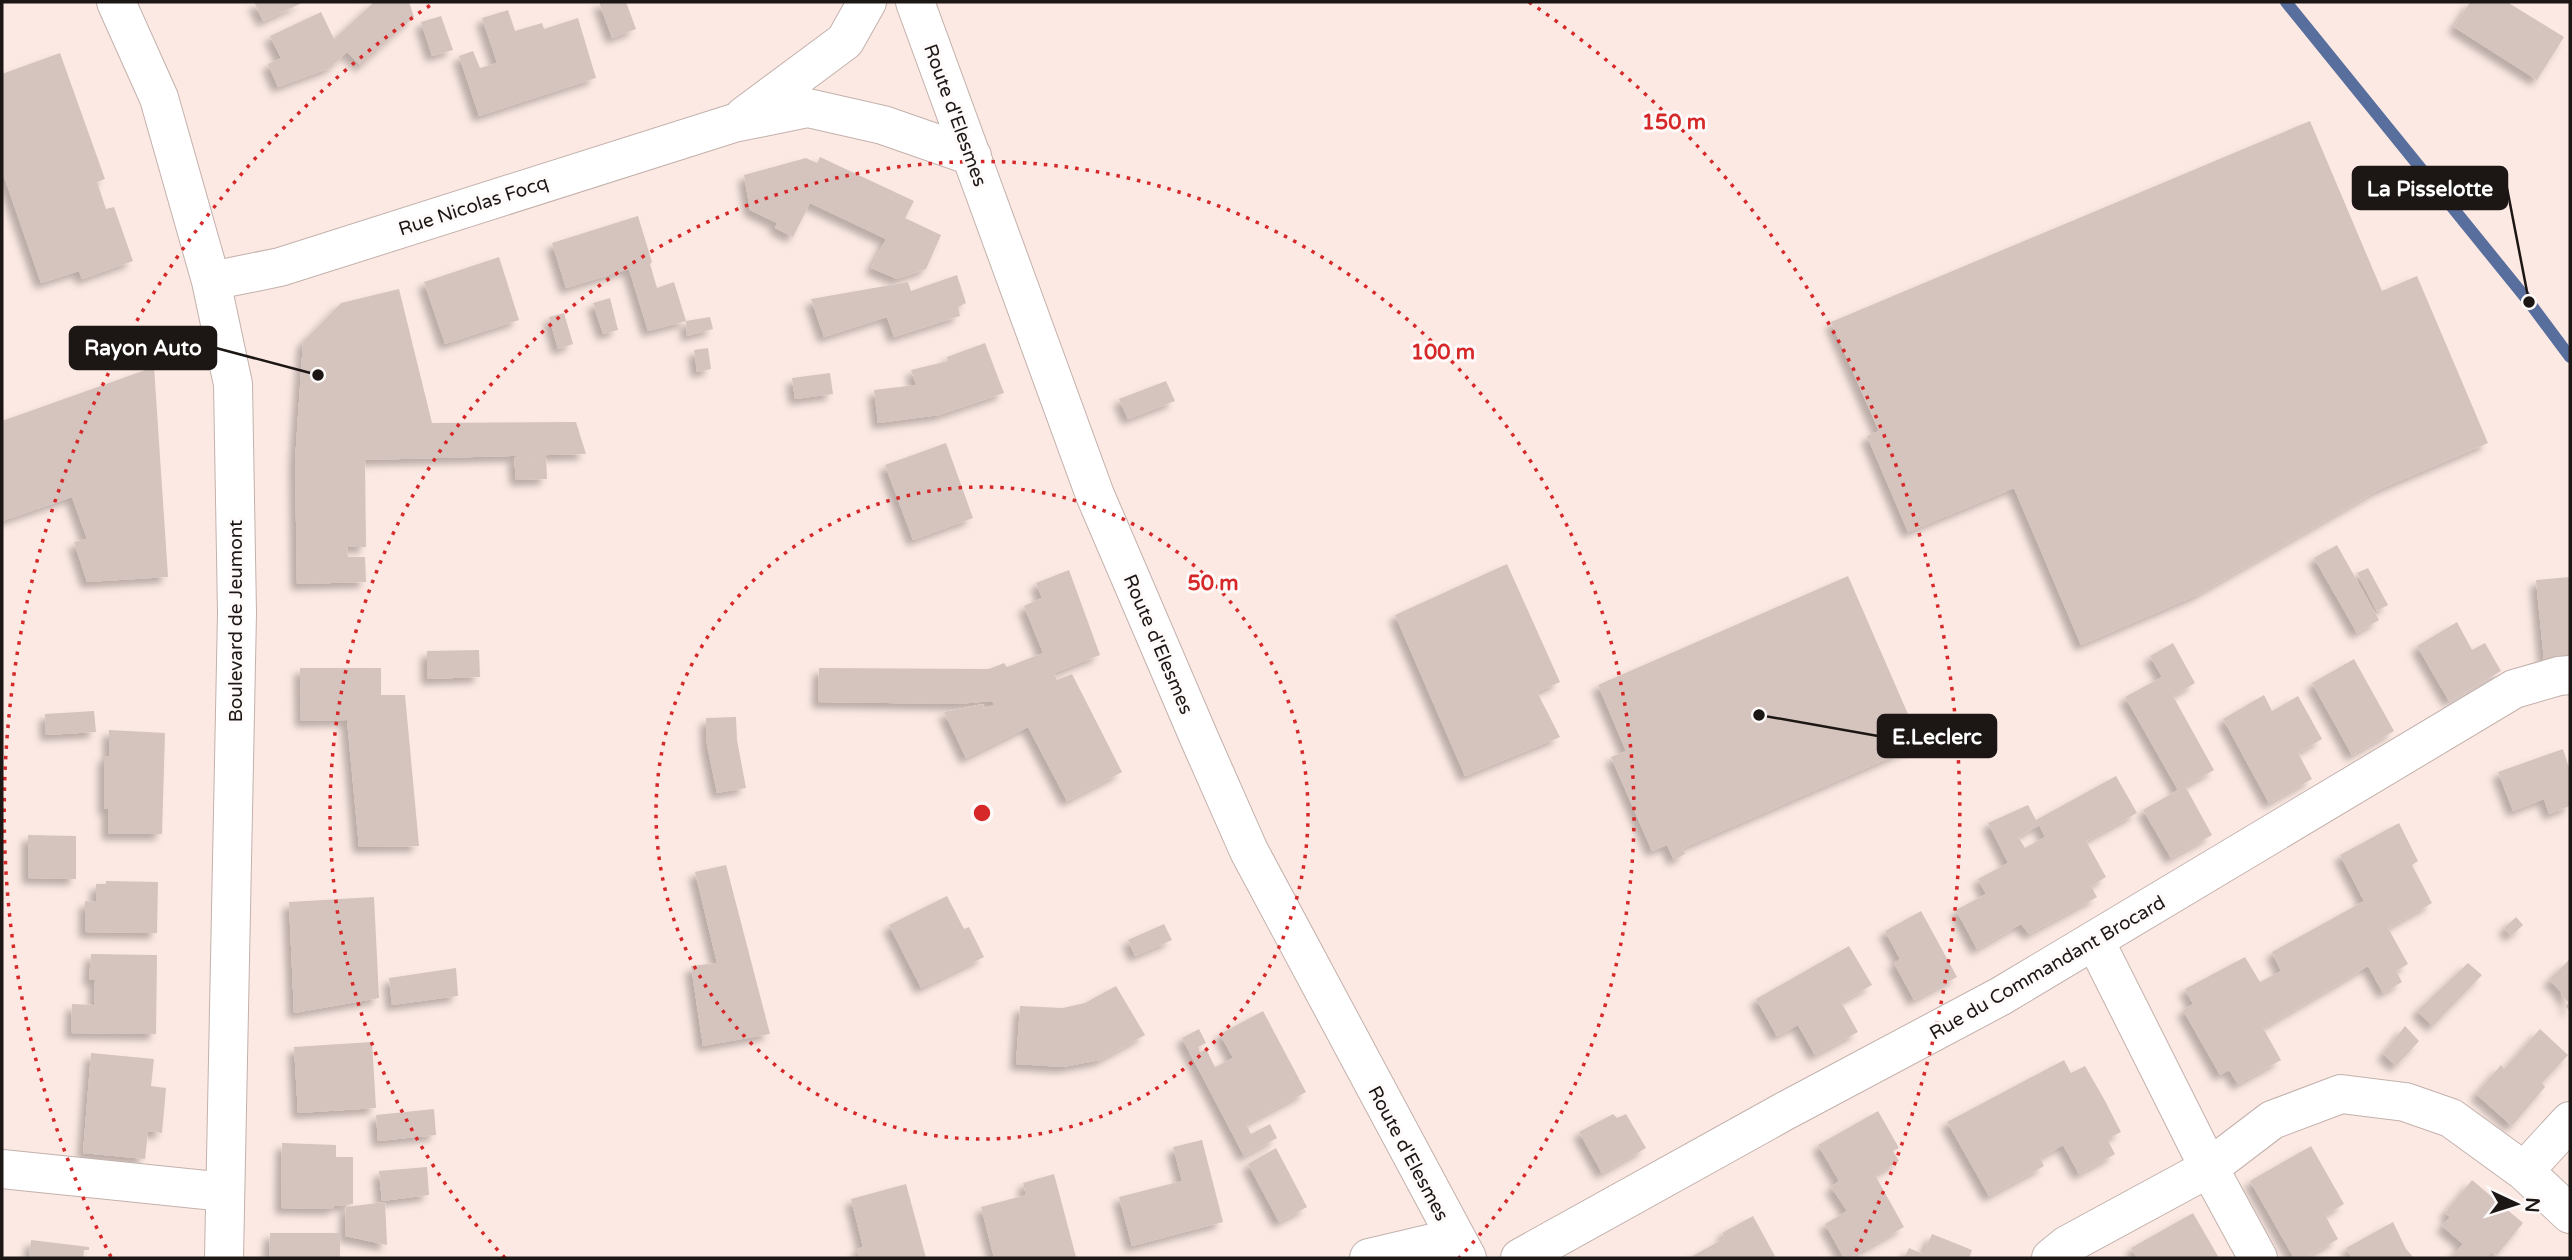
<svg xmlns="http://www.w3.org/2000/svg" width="2572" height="1260" viewBox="0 0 2572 1260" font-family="'Varela Round',sans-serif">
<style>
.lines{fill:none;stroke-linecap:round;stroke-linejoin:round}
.stream{stroke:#586e9d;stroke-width:12}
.building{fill:#d5c3bd;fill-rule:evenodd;filter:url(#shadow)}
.minor-casing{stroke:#c3b1ac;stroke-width:40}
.minor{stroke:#fff;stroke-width:38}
.ring{fill:none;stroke:#d62828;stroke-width:3.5;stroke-dasharray:3.5 7}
.labels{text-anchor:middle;stroke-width:6;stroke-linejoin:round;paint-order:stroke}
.street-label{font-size:19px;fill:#1c1614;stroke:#fefaf9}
.centre{fill:#d62828;stroke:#fefaf9;stroke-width:3.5}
.ring-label{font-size:21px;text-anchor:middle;font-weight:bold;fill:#d62828;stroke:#fefaf9;stroke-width:6;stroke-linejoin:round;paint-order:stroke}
.leader{fill:none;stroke:#1c1614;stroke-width:2.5}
.callout-dot{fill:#1c1614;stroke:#fefaf9;stroke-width:2.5}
.callout{fill:#1c1614;stroke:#1c1614;stroke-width:2.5}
.callout-label{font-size:21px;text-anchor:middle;font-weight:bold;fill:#fff}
</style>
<defs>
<filter id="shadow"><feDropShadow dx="-6" dy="6" stdDeviation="3.5" flood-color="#0004"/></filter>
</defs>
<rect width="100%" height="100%" fill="#fce9e3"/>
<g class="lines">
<path class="stream" d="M2286,2l243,300 41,55"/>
</g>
<path class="building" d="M254,2h50l-41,19z
M374,2h35l5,15 -53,49 -14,-14 -17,16 -52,19 -10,-23 13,-6 -11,-22 51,-24 13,27z
M599,2h27l10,27 -24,9z
M2470,2h37l57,35 -27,43 -83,-53z
M508,10l7,21 27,-8 2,6 34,-11 18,60 -117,38 -20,-60 14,-5 7,17 17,-5 -15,-45z
M441,16l12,34 -21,6 -11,-34z
M60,53l45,126 -8,3 9,27 8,-2 19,54 -51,18 -3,-8 -38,12 -39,-112v-97z
M2310,121l72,170 35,-15 71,167 -110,47 -181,105 -116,50 -67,-157 -106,44 -41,-96 12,-5 -48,-109z
M820,157l94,44 -9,17 36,17 -15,34 -29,10 -26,-11 15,-29 -76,-36 -17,34 -18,-9 2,-5 -27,-13 -6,-35 62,-17 11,5z
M638,216l14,46 -2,2 7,24 17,-6 12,39 -38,10 -19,-62 -63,19 -14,-45z
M499,257l20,63 -74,24 -21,-62z
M957,275l9,28 -8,4 2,9 -66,21 -7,-20 -63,20 -13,-38 97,-17 3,9z
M399,289l33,134 144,-1 10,32 -221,6 1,87h-19l1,10h17l1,25 -69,2 -2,-123 8,-119 38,-39z
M610,298l8,32 -15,4 -10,-31z
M564,313l9,31 -15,5 -9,-32z
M710,317l3,12 -26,7 -1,-15z
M985,343l19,50 -65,22 -61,8 -4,-33 42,-5 -5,-15 37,-9 -1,-4z
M708,348l3,21 -14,3 -3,-22z
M154,367l14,210 -81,5 -13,-40 13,-3 -15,-42 -70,24v-100z
M830,373l3,21 -38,5 -3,-21z
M1166,381l9,20 -47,18 -9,-20z
M946,443l27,75 -60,22 -28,-75z
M546,456l1,23 -31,1 -2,-23z
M2337,545l42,75 -22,13 -43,-75z
M1507,564l53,118 -23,10 23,45 -95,39 -70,-161z
M2368,568l20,37 -11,6 -20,-38z
M1069,570l31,85 -46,18 3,7 15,-6 50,98 -55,29 -39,-74 -62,31 -22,-46 39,-8 1,4 10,-3 -2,-4 -34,3 -140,-2 1,-34 170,1 15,-6 3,4 36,-14 -19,-47 18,-8 -6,-15z
M1848,576l73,168 -238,104 2,6 -11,6 -7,-15 -15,6 -41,-94 15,-6 -28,-66z
M2570,577v81l-26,2 -8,-80z
M2457,622l15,28 13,-7 16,28 -52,30 -32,-55z
M2173,643l22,40 -22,13 41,74 -29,16 27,49 -41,23 -28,-48 35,-20 -53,-93 37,-20 -12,-21z
M479,650l1,27 -53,2v-28z
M2354,659l40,72 -42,24 -40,-72z
M300,668h81v27h24l14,151 -60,1 -12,-127 -46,1z
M2264,695l8,16 26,-15 24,43 -24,14 14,26 -43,24 -46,-84z
M94,711l2,21 -50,3 -1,-21z
M736,717l1,23 9,48 -29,5 -10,-48 -1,-27z
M109,730l56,3 -3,101h-54v-26l-4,1v-53h5z
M2563,749l7,22v35l-21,8 -5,-15 -31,12 -15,-39z
M2116,776l21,37 -51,28 20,36 -15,9 6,11 -68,37 -8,-10 -44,25 -21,-39 30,-16 -8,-15 30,-16 -20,-40 40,-18 8,15zM2039,825l6,12 -20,11 -7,-11z
M2399,823l19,38 -6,4 20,38 -44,25 20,36 -12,7 6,11 -19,11 -15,-27 -105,62 18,32 -43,24 -9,-14 -9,5 -37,-65 10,-6 -8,-15 60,-32 15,25 21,-11 -9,-19 92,-51 -24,-46z
M28,835l48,1v43l-48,-1z
M726,865l44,169 -67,12 -12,-80 26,-3 -22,-91z
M106,881l52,1 -1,51 -72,-1v-31l11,1v-18h10z
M947,896l17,33 5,-2 15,30 -63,31 -32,-63z
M374,897l5,101 -85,15 -5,-111z
M1921,911l36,66 -43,23 -20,-37 6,-4 -15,-28z
M2516,917l7,8 -12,11 -7,-8z
M1164,924l8,16 -37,16 -7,-16z
M1849,946l23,39 -31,17 17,30 -43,23 -17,-30 -21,11 -21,-37z
M91,954l66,1 -1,79 -85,-1 1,-29 22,1 1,-25h-6z
M2570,959v52l-5,-5 4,-3 -8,-8 1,-2 -13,-13z
M2468,963l14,12 -49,51 -16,-15z
M456,968l2,28 -66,9 -3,-27z
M1116,986l29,49 -45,25 -37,7 -47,-3 4,-58 43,2 22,-5z
M1263,1011l43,81 -60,32 5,10 19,-10 7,14 -33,18 -62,-118 17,-9 7,14 -8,4 2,5 6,-3 9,18 18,-9 -13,-24z
M2405,1026l14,15 -23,25 -13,-12z
M2540,1029l28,26 -26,28 3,4 -33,39 -36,-32 25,-29 3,4z
M372,1042l4,66 -78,5 -4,-66z
M91,1053l63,6 -3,27 15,2 -4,45 -14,-2 -3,28 -62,-6z
M2064,1060l7,13 14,-7 19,33 17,33 -14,7 8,15 -36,20 -16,-29 -23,13 4,8 -55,30 -42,-74z
M434,1109l2,26 -58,6 -2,-26z
M1878,1111l21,37 -6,3 6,10 -24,14 29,52 -55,31h-5l-19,-34 22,-13 -16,-24 8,-6 -21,-36z
M1613,1114l4,4 9,-4 20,34 -44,25 -23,-41z
M1202,1140l21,82 -91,24 -13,-49 63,-16 -9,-34z
M282,1143l54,2v12h17v47l-19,2v3l-53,-1z
M2311,1146l33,58 -19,11 13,24 -33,19h-11l-44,-77z
M1276,1148l31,59 -28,15 -31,-58z
M427,1167l2,28 -47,6 -3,-30z
M1054,1174l22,83 -82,1 -13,-51 45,-12 -3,-12z
M2472,1180l51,43 -26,32 -6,-3 -4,6h-36l12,-14 -21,-18 8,-9 -5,-4z
M906,1184l20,74h-67l-2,-9 6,-2 -12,-48z
M385,1202l2,43 -42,-9 1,-29z
M2193,1213l26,45h-82l-6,-10z
M1753,1216l23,42h-87l36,-20 -3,-5z
M2393,1222l13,27 8,9h-62l-6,-10z
M270,1233h70v25h-71z
M1932,1234l40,16 -3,8h-65l5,-10 14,6z
M31,1240l58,7v3h-5l-1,8h-54z"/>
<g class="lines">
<defs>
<path id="minor" d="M116,2l43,96 52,183 22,103 4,229 -13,645
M915,2l180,493 105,245 49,111 218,407
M744,116l101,-75 22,-39
M211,281l69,-14 454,-144 74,-15 75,17 89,31
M2095,941l114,227 49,90
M2,1169l223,23
M2524,1171l46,-50
M1369,1258l85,-20
M1520,1258l263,-146 218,-116 513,-307 45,-13 11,-1
M2051,1258l16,-13 142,-77 63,-48 69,-26 64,8 46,16 73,53 46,43"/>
</defs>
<use href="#minor" class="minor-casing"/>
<use href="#minor" class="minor"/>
</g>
<g class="ring">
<circle cx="982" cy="813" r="326"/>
<path d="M505 1258A652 652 0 1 1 1459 1258"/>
<path d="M111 1257A978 978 0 0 1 435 2M1529 2A978 978 0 0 1 1853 1257"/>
</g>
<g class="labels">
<g class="street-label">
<text transform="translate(956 115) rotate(70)" y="7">Route d'Elesmes</text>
<text transform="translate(473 205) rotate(-18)" y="7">Rue Nicolas Focq</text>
<text transform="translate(235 621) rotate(-90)" y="7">Boulevard de Jeumont</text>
<text transform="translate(1159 644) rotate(67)" y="7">Route d'Elesmes</text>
<text transform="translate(2047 967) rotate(-30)" y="7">Rue du Commandant Brocard</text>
<text transform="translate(1409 1153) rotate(62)" y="7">Route d'Elesmes</text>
</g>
</g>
<circle cx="982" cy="813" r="10" class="centre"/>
<g class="ring-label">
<text x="1674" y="129">150 m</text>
<text x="1443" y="359">100 m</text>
<text x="1213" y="590">50 m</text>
</g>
<path class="leader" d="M2529 302L2507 188M318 375L216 348M1759 715L1878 736"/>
<g class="callout-dot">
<circle cx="2529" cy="302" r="7"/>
<circle cx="318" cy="375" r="7"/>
<circle cx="1759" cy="715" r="7"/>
</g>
<g class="callout">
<rect x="2353" y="167" width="154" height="42" rx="7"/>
<rect x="70" y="327" width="146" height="42" rx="7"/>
<rect x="1878" y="715" width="118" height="42" rx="7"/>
</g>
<g class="callout-label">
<text x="2430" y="196">La Pisselotte</text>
<text x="143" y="355">Rayon Auto</text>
<text x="1937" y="744">E.Leclerc</text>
</g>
<rect width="2572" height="1260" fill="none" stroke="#1c1614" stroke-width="7"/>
<g transform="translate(2516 1204) rotate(94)" stroke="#fefaf9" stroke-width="5" paint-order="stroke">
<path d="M0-5L12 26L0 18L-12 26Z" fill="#1c1614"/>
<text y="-10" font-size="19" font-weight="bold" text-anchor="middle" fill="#1c1614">N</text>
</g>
</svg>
